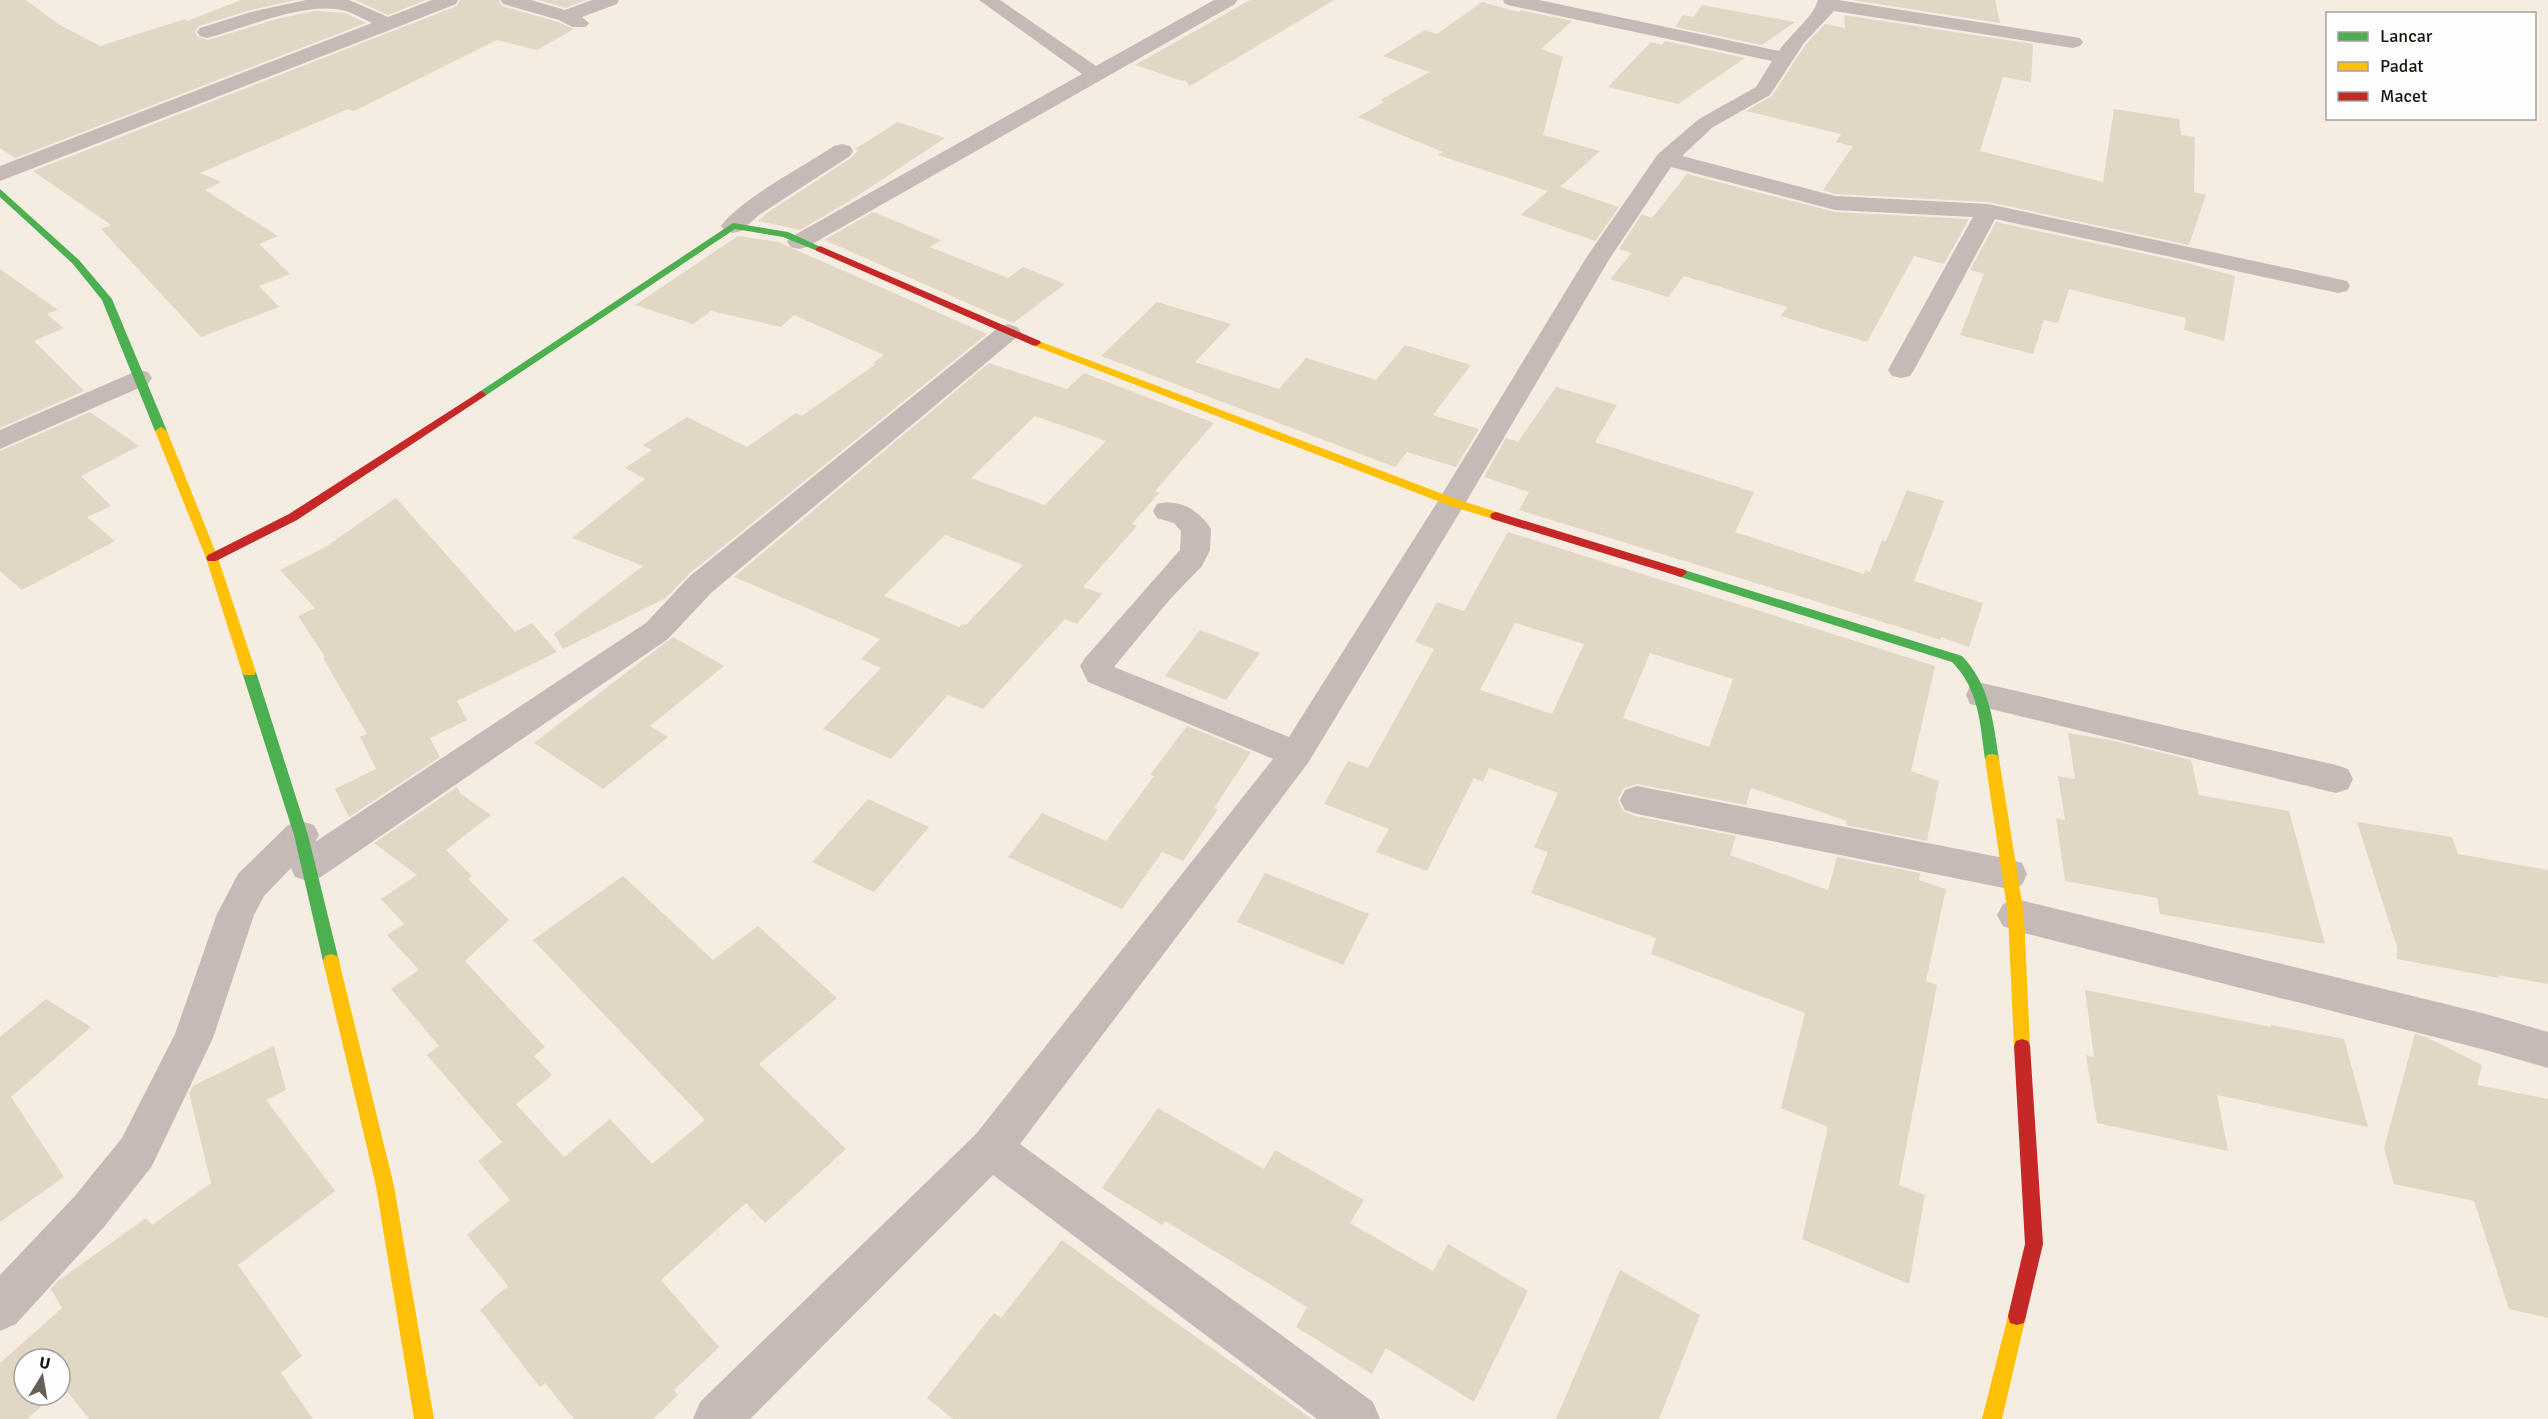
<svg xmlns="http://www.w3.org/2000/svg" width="2548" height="1419" viewBox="0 0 2548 1419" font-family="Signika,sans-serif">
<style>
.building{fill:#e2d6c5;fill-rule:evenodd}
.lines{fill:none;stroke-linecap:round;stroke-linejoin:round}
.street{fill:#c5bab6;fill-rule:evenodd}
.fast{fill:#4caf50;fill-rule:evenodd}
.slow{fill:#ffc107;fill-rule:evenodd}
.jam{fill:#c62828;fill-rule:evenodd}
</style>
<rect width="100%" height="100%" fill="#f5ede2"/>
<path class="building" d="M0,0h26l32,24 42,22 85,-27 2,2 54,-21h54l-44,10 -52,16 -4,6 3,5 10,3 69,-21 37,-8 31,2 21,10 -351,135 -15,-10z
M355,0h71l-38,15z
M460,0h39l3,6 56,16 16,7 -37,21 -40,-10 -143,71 -6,-2 -148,64 21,9 -16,8 73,46 -19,8 31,30 -31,12 20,21 -78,30 -100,-108 10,-4 -78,-54 424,-165z
M539,0h47l-21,8z
M1250,0h84l-144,86 -5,-6 -3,1 -47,-16z
M1852,0h143l5,23z
M1482,2l36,10 3,-2 51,11 -31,28 22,8 -20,78 57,16 -40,36 59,20 -24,34 -74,-26 27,-24 -110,-36 5,-3 -85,-35 26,-15 -4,-2 50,-28 -47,-16 42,-26 12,4z
M1702,5l93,17 -33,23 -87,-18 8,-12 11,2z
M1844,15l189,29 -2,38 -28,-5 -23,74 123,31 11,-73 65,10 2,16 14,2 -1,55 12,3 -17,50 -201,-43 -153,-8 -12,-4 30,-44 -17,-4 5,-8 -95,-23 26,-15 34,-52 19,-20 20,4z
M1665,41l80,17 -67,46 -70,-17 43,-45 11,3z
M898,122l47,16 -97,64 -48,28 -42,-9 8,-6h-2l87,-57 7,-8 -3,-1z
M1687,174l148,38 134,7 -25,45 -30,-8 -47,86 -86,-26 6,-9 -103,-31 -16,21 -58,-18 22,-26 -13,-4 23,-35 10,4z
M873,212l68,28 -11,7 78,31 15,-11 42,17 -52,39 -189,-83z
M1996,222l187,40 52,14 -11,65 -40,-11 2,-12 -117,-29 -11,34 -14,-3 -11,34 -73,-19 24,-61 -14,-4z
M738,236l40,6 209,92 -298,240 -23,24 -103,51 -9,-15 89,-68 -71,-28 73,-59 -20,-11 27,-18 -9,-5 44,-28 60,30 49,-34 6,3 74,-52 -3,-1 11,-8 -90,-40 -13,12 -70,-16 -18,13 -58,-19z
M0,269l58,41 -11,4 17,14 -30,13 50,50 -84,37z
M1157,302l74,22 -36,38 84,27 27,-31 70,22 29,-35 66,20 -38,50 46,14 -23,38 -49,-15 -12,15 -294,-111z
M989,363l78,26 17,-16 130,50 -59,68 4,2 -27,31 5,2 -54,61 19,7 -25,30 -12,-5 -82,90 -35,-14 -57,64 -68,-30 58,-61 -20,-9 19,-20 -146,-62zM1035,416l71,25 -61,64 -74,-27zM945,535l78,30 -57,60 -4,-1 -3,3 -75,-31z
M1556,387l61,18 -22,37 159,50 -19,40 129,42 1,-4 5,2 12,-32 4,1 21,-51 37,11 -30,80 69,22 -14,44 -28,-10v3l-422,-130 10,-18 -45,-15 22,-39 12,4z
M90,412l49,34 -58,30 30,30 -24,11 28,24 -93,49 -22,-19v-120z
M396,498l119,134 17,-9 25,29 -100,49 10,19 -37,18 10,19 -91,60 -14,-28 41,-20 -16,-32 7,-3 -44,-76 2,-1 -27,-41 17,-8 -35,-38 44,-22z
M1508,532l427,134 -24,105 28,10 -12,60 -81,-16 1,-4 -96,-33 -5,17 -109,-21 -13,4 -6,11 5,12 13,5 100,20 -6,19 98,35 9,-33 83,16 -1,7 27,9 -20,92 11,4 -38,200 26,10 -16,89 -107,-45 26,-112 -47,-19 24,-95 -154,-59 5,-16 -125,-45 17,-41 -14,-5 24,-54 -69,-25 -6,14 -9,-4 -47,93 -51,-19 13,-23 -65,-25 24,-43 20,7 66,-119 -19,-7 22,-40 27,9zM1515,623l69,21 -32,70 -72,-24zM1650,653l83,26 -24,68 -86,-29z
M1200,630l60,23 -34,47 -61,-24z
M673,637l51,29 -74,60 18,11 -65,52 -69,-46z
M1187,726l64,26 -37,56 4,1 -35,52 -21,-9 -40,57 -114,-52 34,-44 64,28 48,-65 -4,-1z
M2068,733l42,7 81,20 8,35 90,16 36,133 -165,-30 -3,-16 -92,-17 -9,-63 9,2 -7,-44 17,3z
M457,787l4,7 30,21 -45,35 26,26 -4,3 41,41 -44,41 80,86 -11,9 18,19 -36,29 48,53 46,-38 42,45 53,-44 -172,-180 90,-64 90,84 45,-34 79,72 -78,66 87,85 -81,74 -19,-20 -85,77 58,67 -45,43 4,5 -25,24h-79l-29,-36 -5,4 -60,-77 28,-24 -41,-51 43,-35 -32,-39 24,-19 -75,-87 12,-9 -48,-57 28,-19 -32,-35 17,-11 -23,-25 36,-24 -43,-32z
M868,799l61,28 -55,65 -62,-30z
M2357,822l95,15 6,17 90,16v114l-50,-9 1,3 -102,-19v-12z
M1265,873l104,41 -26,51 -106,-43z
M2085,990l186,37v-2l73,14 24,88 -151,-32 11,56 -131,-28 -11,-68 8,2z
M46,999l45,28 -80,70 53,80 -64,45v-185z
M2415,1034l11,3 56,28 -5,20 71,14v219l-39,-9 -35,-108 -80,-17 -10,-36z
M274,1046l12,44 -20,10 69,91 -97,74 64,91 -21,17 32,46h-224l-26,-33 -3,3v-30h-36v36h30l-27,24h-27v-56l62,-55 -11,-19 7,-8 88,-63 6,7 59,-42 -22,-90 4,-7z
M1158,1108l106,61 11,-19 89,50 -14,23 83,48 15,-27 80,47 -54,111 -88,-54 -14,26 -76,-47 11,-20 -142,-86 -3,4 -60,-37z
M1062,1240l92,67 158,112h-359l-26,-21 67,-85 7,5z
M1620,1270l80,45 -41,104h-103z"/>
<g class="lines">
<path class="street" d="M306,0h43l39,17 44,-17h26l-2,4 -61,24 -395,153v-15l372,-143c-9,-4 -17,-9 -26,-12 -39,-11 -100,17 -139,27l-7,-2 -3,-4 3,-4 51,-16z
M501,0h30l34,10 27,-10h27l-2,4 -35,13 7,6 -3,4h-14l-13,-7 -56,-16z
M979,0h21l96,66 118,-66h23l-2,4 -428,243 -8,2 -8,-2 -4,-5 4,-5 291,-163z
M1503,0h36l240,51c11,-17 34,-33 39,-51h20l242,38 3,4 -3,4 -7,2 -239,-37 -30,32 -34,52 -57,32 -31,29 153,40 153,8 350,75 9,2 3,5 -3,5 -9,2 -343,-74 -81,151 -4,6 -9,2 -9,-2 -4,-6 85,-153 -138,-7 -164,-43 -61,91 -144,244 -158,261 -288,381 353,258 7,17h-63l-324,-244 -243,244h-57l7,-17 276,-268 297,-375 -185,-77 -8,-16 5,-8 95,-108 1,-19 -7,-8 -17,-5 -4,-7 4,-7c22,-6 42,6 54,25l-1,21 -8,16 -31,32 -57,69 175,70 149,-236 148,-243 72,-104 41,-35 57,-32 16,-26 -260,-55 -7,-2z
M842,144l8,2 3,5 -3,5 -91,59 -18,16 -8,2 -8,-2 -4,-5c18,-26 85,-61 113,-80z
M1008,324l9,3 4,5 -4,5 -305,255 -44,47 -347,238 -13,4 -13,-4 -4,-9 -27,28 -10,19 -41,123 -61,128 -48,61 -88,97 -16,7v-56l74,-78 48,-59 53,-104 42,-120 21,-40 50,-49 13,-4 13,4 5,10 -4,7 331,-219 44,-47 309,-249z
M139,370l9,2 4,6 -4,6 -148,65v-19z
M1982,683l354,82 12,4 5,10 -5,10 -12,4 -366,-89 -4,-9 4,-9z
M1637,786l372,73 13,4 5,11 -5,11 -13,4 -372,-75 -12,-4 -5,-10 5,-10z
M2016,899l466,114 66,19v36l-66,-19 -466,-118 -13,-5 -6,-11 6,-11z"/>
<path class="fast" d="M0,189l79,71 33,39 55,132 -2,2 -4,2 -6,-4 -53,-131 -29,-36 -73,-67z
M733,223l55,9 37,17 -5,3 -37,-15 -48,-8 -250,167 -4,1 -5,-3z
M1681,569l281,87c28,29 31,65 37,103l-2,4h-10l-2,-4c-5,-36 -6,-70 -33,-97l-275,-86 -2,-3z
M249,667l7,5 52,163 31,126 -2,5 -6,2 -6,-2 -2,-5 -29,-126 -52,-163z"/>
<path class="slow" d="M1036,340l420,159 44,14 2,3 -6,4 -48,-15 -416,-160 -1,-2z
M161,427l6,4 51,127 38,114 -2,3h-10l-2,-3 -36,-114 -51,-127z
M1992,754l5,1 2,4 25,156 6,131 -2,5 -6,2 -6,-2 -2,-5 -6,-131 -23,-156 2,-4z
M331,954l6,2 2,5 55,225 40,233h-20l-38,-233 -53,-225 2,-5z
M2017,1307l7,2 2,7 -24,103h-20l26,-103 2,-7z"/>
<path class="jam" d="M820,246l220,95 1,2 -5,3 -4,-1 -215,-94 -2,-2z
M481,391l5,3 -1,2 -188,124 -81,41h-8l-2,-3 2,-3 81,-41z
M1496,512l189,58 2,3 -6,4 -189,-58 -2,-3 2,-3z
M2022,1039l6,2 2,5 13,198 -17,72 -2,7 -7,2 -7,-2 -2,-7 17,-72 -11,-198 2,-5z"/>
</g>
<rect x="2326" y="12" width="210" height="108" fill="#fefefe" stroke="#a2a09e" stroke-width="1.5"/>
<rect x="2338" y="32" width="30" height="9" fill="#4caf50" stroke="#a2a09e" stroke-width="1.5"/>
<text x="2380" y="42" font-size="18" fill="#19140d">Lancar</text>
<rect x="2338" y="62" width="30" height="9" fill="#ffc107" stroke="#a2a09e" stroke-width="1.5"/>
<text x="2380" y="72" font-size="18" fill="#19140d">Padat</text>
<rect x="2338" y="92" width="30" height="9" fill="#c62828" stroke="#a2a09e" stroke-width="1.5"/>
<text x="2380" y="102" font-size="18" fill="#19140d">Macet</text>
<g transform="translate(42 1377) rotate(11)"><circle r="28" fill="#fefefe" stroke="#a2a09e" stroke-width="1.5"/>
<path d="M0-4.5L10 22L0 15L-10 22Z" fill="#666058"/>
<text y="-9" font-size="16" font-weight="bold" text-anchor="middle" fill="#19140d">U</text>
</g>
</svg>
